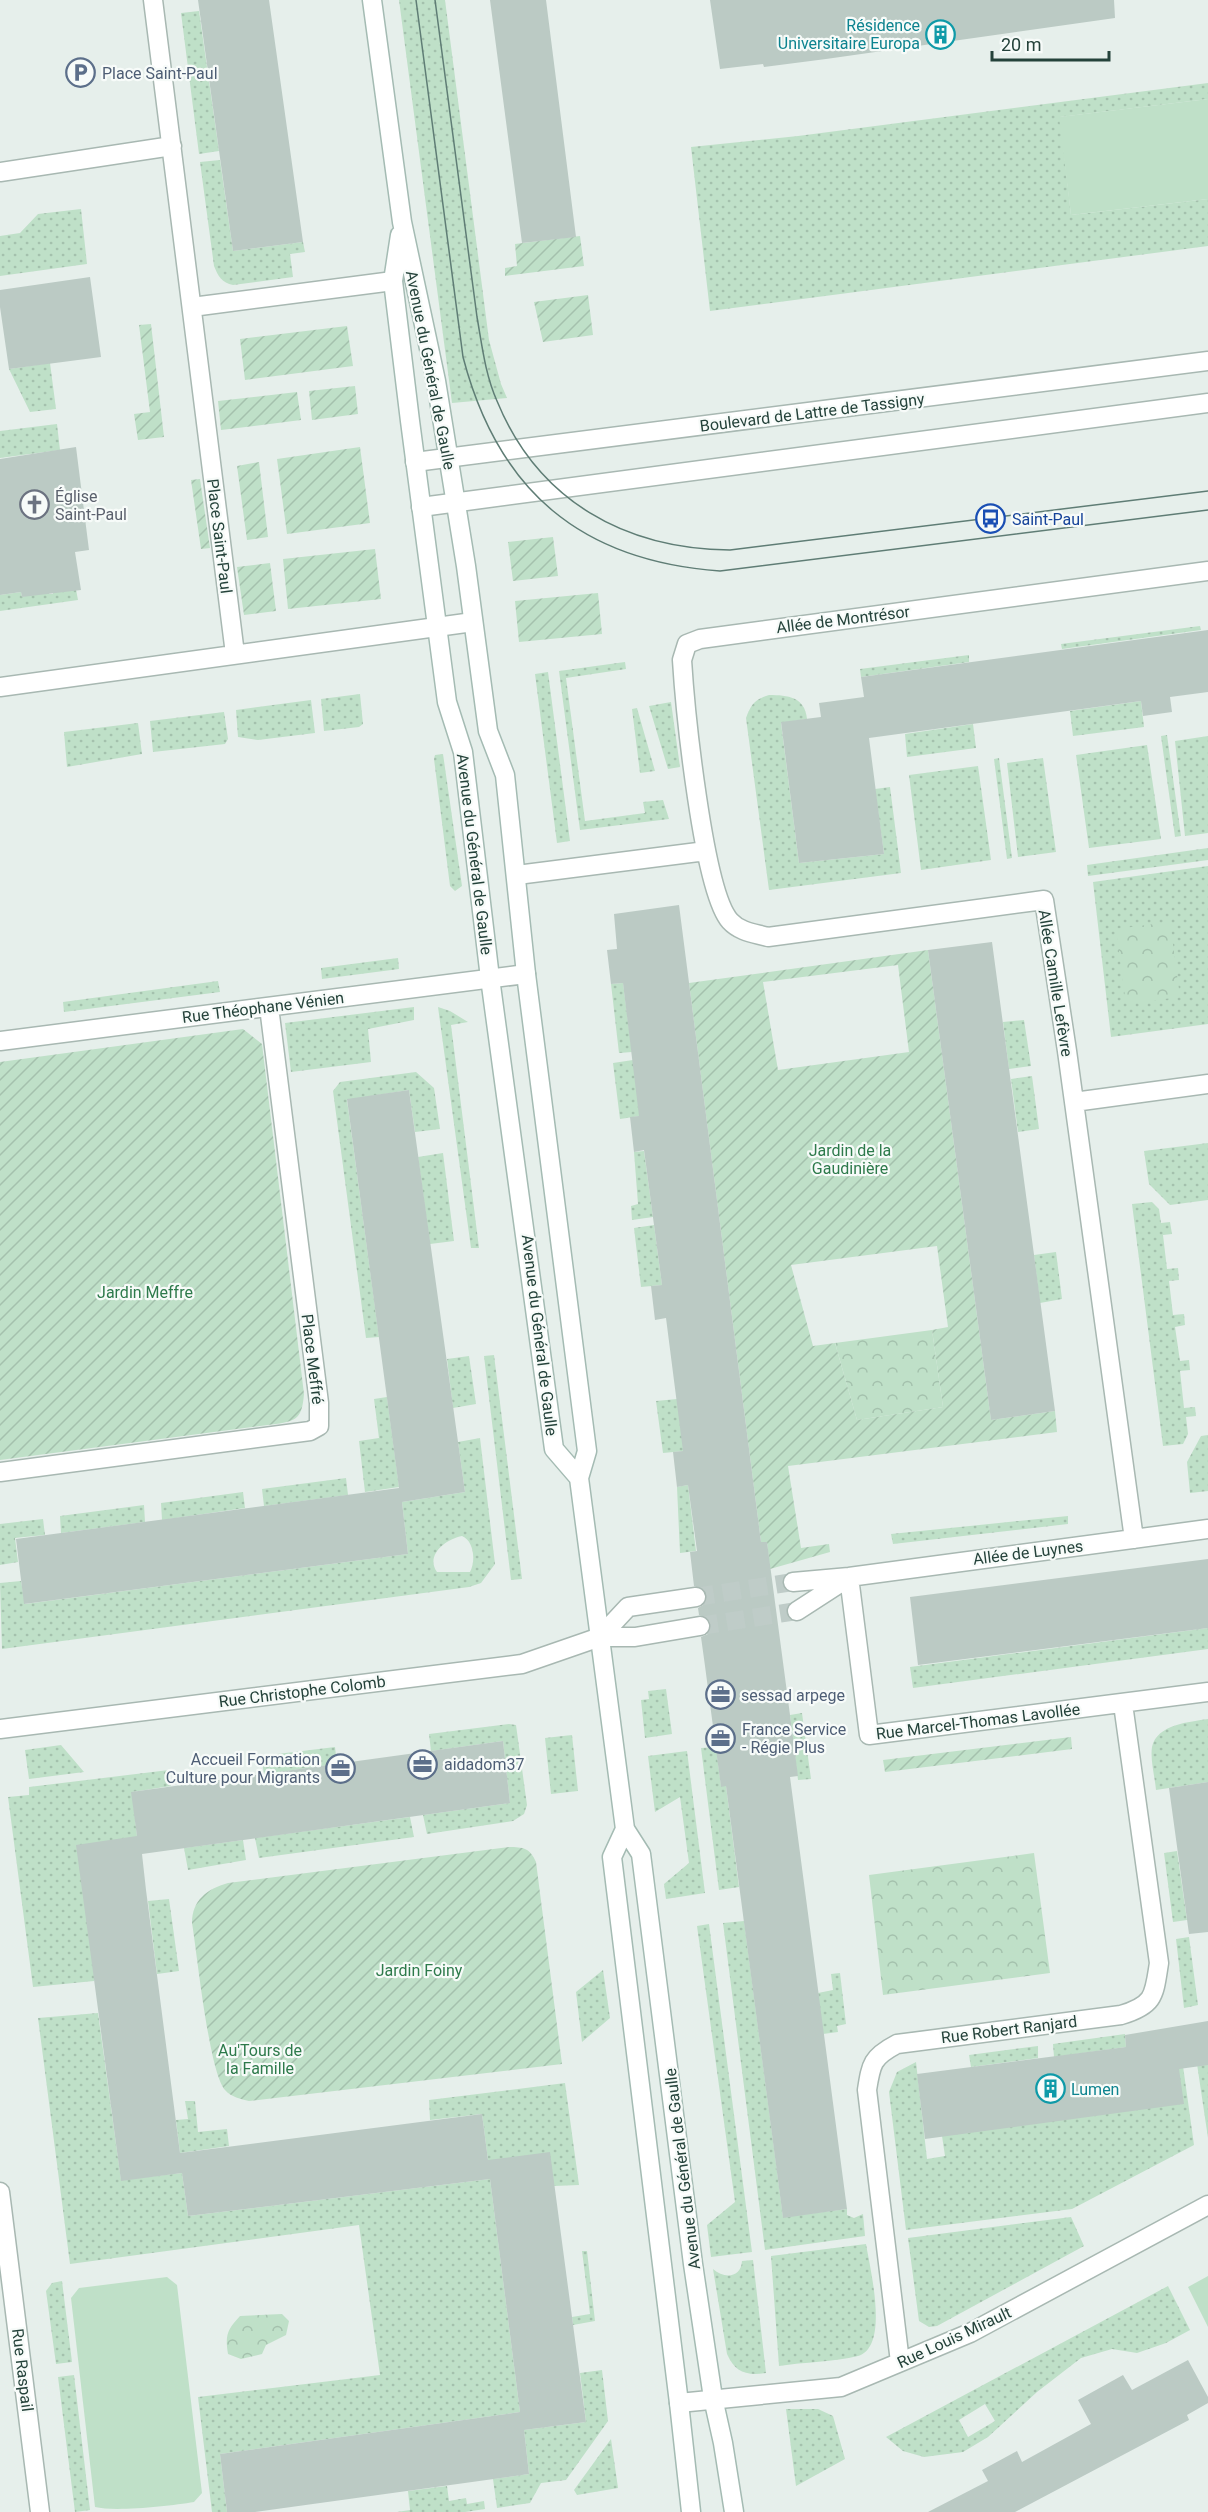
<svg xmlns="http://www.w3.org/2000/svg" width="1208" height="2512" viewBox="0 0 1208 2512" font-family="Roboto,sans-serif">
<style>
.grass{fill:url(#grass-dots);fill-rule:evenodd}
.park{fill:url(#park-crowns)}
.garden{fill:url(#garden-furrows);fill-rule:evenodd}
.pitch{fill:#bfe0c8}
.building{fill:#bbcac4}
.lines{fill:none;stroke-linecap:round;stroke-linejoin:round}
.minor-tunnel{stroke:#bfccc8;stroke-width:18;stroke-dasharray:18 9;stroke-linecap:butt}
.minor-casing{stroke:#a8b8b2;stroke-width:21}
.tertiary-casing{stroke:#a8b8b2;stroke-width:21}
.secondary-casing{stroke:#a4bbb3;stroke-width:21}
.minor{stroke:#fff;stroke-width:18}
.tertiary{stroke:#fff;stroke-width:18}
.secondary{stroke:#fff;stroke-width:18}
.tram{stroke:#5f7d75;stroke-width:1.5}
.labels{text-anchor:middle;stroke-width:4.5;stroke-linejoin:round;paint-order:stroke}
.culture-label{font-size:16px;fill:#0d838f;stroke:#f7fbf9;text-anchor:end}
.service-label{font-size:16px;fill:#4e5e75;stroke:#f7fbf9;text-anchor:start}
.street-label{font-size:16px;fill:#24423a;stroke:#f7fbf9}
.worship-label{font-size:16px;fill:#5b616d;stroke:#f7fbf9;text-anchor:start}
.transit-label{font-size:16px;fill:#164399;stroke:#f7fbf9;text-anchor:start}
.park-label{font-size:16px;fill:#2d7a4b;stroke:#f7fbf9}
</style>
<defs>
<pattern id="grass-dots" width="8" height="8" patternUnits="userSpaceOnUse" patternTransform="scale(1.5)"><rect width="8" height="8" fill="#bfe0c8"/><path d="M2 2h.1M6 6h.1" fill="none" stroke="#a4c1ad" stroke-width="1.8" stroke-linecap="round"/></pattern>
<pattern id="park-crowns" width="20" height="18" patternUnits="userSpaceOnUse" patternTransform="scale(1.5)"><rect width="20" height="18" fill="#bfe0c8"/><path d="M2 6a3 3 0 1 1 6 0M12 15a3 3 0 1 1 6 0" fill="none" stroke="#a4c1ad"/></pattern>
<pattern id="garden-furrows" width="10" height="10" patternUnits="userSpaceOnUse" patternTransform="scale(1.5)"><rect width="10" height="10" fill="#bfe0c8"/><path d="M-1 1l2-2M0 10L10 0M9 11l2-2" fill="none" stroke="#a4c1ad"/></pattern>
</defs>
<rect width="100%" height="100%" fill="#e6efeb"/>
<path class="grass" d="M399,0h46l44,340 12,44 6,14 -55,5z
M199,11l20,140 -20,3 -18,-141z
M1208,83v16l-148,18 11,98 137,-16v47l-498,65 -19,-164 107,-11z
M220,160l13,91 70,-9 2,10 -15,2 3,23 -60,8c-11,-2 -15,-9 -19,-19l-14,-104z
M81,209l6,55 -87,12v-40l20,-3 18,-19z
M50,363l6,46 -26,3 -21,-43z
M57,424l3,26 -60,8v-27z
M75,584l3,16 -78,11v-16l21,-3 1,5 27,-8v5h4v-6z
M1200,626l1,4 -139,19 -1,-5z
M969,655v7l-108,15 -1,-8z
M625,662l1,7 -60,9 19,143 60,-8 -2,-11 20,-2 6,19 -89,11 -21,-159z
M548,672l22,169 -13,2 -22,-169z
M360,694l3,30 -4,3 -35,4 -3,-32z
M769,695c19,0 36,2 38,24l-26,4 18,140 85,-9 -9,-65 15,-2 11,86 -132,17 -23,-172c5,-14 9,-19 23,-23z
M311,700l4,33 -57,7 -20,-3 -2,-27z
M1141,701l3,26 -71,9 -3,-25z
M671,702l9,65 -12,2 -19,-63z
M637,708l18,63 -15,2 -8,-64z
M224,712l4,27 -3,5 -72,8 -3,-31z
M138,723l4,31 -75,13 -3,-35z
M973,724l3,24 -69,9 -2,-23z
M1167,735l14,101 -6,1 -14,-101z
M1208,736v97l-23,3 -10,-95z
M1147,745l14,94 -72,9 -13,-93z
M443,754l19,132 -7,5 -5,-5 -16,-127 1,-4z
M999,758l13,100 -5,1 -13,-100z
M1043,758l13,94 -38,5 -11,-94z
M978,766l13,94 -70,10 -12,-95z
M1208,848v12l-120,16 -1,-11z
M1208,866v158l-97,13 -18,-155z
M398,958l1,11 -77,10 -1,-11z
M218,981l2,11 -156,20 -1,-10z
M623,983l9,69 -13,1 -8,-69z
M414,1007v13l-46,9 3,33 -80,10 -6,-49z
M438,1007l12,4 18,11 -17,3 28,223h-8z
M1024,1020l7,46 -22,3 -6,-47z
M633,1060l7,56 -20,3 -7,-56z
M416,1072l18,16 6,41 -25,3 -6,-42 -62,10 32,237 -13,1 -33,-247 7,-9z
M1032,1076l7,53 -21,3 -7,-53z
M1208,1143v57l-38,5 -21,-21 -5,-33z
M644,1151l9,66 -21,3 -1,-14 7,-2 -4,-52z
M443,1153l11,88 -24,3 -12,-87z
M1152,1202l7,7 2,14 9,-1 2,12 -9,1 4,34 11,-1 1,12 -10,1 4,34 11,-1 1,11 -10,2 5,34 9,-1 1,10 -10,1 4,37 11,-1 1,9 -10,1 2,17 -5,10 -20,2 -31,-242z
M654,1225l8,60 -21,2 -7,-59z
M1056,1252l6,47 -22,4 -6,-48z
M494,1355l28,224 -11,1 -27,-224z
M469,1356l7,48 -23,4 -6,-49z
M387,1397l12,90 -34,5 -6,-51 20,-3 -5,-39z
M677,1399l7,52 -21,2 -7,-52z
M1208,1435v56l-18,2 -3,-31 14,-26z
M480,1438l15,126 -14,19 -12,4 -467,62 -2,-66 21,-2 4,23 383,-50 -6,-52 63,-10 -7,-50zM462,1536c12,5 14,25 8,36h-33c-12,-17 9,-33 25,-36z
M346,1478l2,17 -84,11 -2,-17z
M688,1485l8,66 -16,2 -3,-66z
M243,1492l2,16 -83,12 -1,-17z
M144,1505l1,17 -84,11 -1,-17z
M1068,1516v8l-175,20 -2,-10z
M43,1519l2,16 -30,3 3,24 -18,3v-41z
M1208,1628v21l-295,39 -3,-21z
M666,1689l6,45 -27,4 -4,-38 8,-1 -1,-8z
M802,1713l9,66 -13,1 -8,-65z
M1208,1719v63l-52,8c-1,-12 -6,-31 -4,-43 5,-23 38,-25 56,-28z
M509,1724l7,1 11,80 -3,9 -11,7 -86,13 -4,-19 87,-12 -7,-62 -72,10 -2,-17z
M572,1735l6,56 -27,3 -6,-56z
M61,1745l23,27 -55,7 -4,-29z
M335,1747l2,17 -73,10 -3,-18z
M716,1747l5,39h5l13,101 -20,3 -18,-142z
M687,1751l18,142 -39,6 -2,-15 25,-21 -9,-66 -25,15 -7,-56z
M169,1770l2,16 -39,6 5,44 -43,145 -61,6 -25,-190 21,-2v-8z
M410,1817l4,20 -155,21 -4,-20z
M243,1840l3,20 -58,10 -4,-22z
M1177,1851l10,69 -14,2 -9,-69z
M169,1899l10,72 -22,3 -9,-73z
M744,1921l39,296 64,-8v6l7,3 9,-4 2,22 -100,14 -42,-327z
M709,1924l43,328 -41,5 -4,-32 28,-23 -38,-276z
M1189,1937l9,68 -14,3 -8,-69z
M603,1970l7,48 -28,24 -6,-50z
M840,1973l6,51 -9,2 1,6 -15,2 -5,-41 15,-3 -2,-16z
M98,2013l23,167 61,-7 6,43 302,-37 30,233 -300,42 7,58h-15l-14,-115 182,-22 -21,-150 -289,39 -32,-246z
M1125,2034l1,13 -72,10 -1,-13z
M1038,2046v12l-67,9 -2,-12z
M916,2062l11,97 18,-3 -3,-20 241,-70 11,79 -122,64 -166,21 -17,-138 8,-20z
M1197,2064l11,1v73z
M565,2083l14,102 -25,1 -66,-26 -6,-46 -52,6 -1,-20z
M185,2101h10l3,31 29,-3 2,17 -49,7 -4,-33 12,-1z
M1071,2217l13,29 -147,80 -8,1 -10,-6 -11,-83z
M866,2244c4,25 24,103 -8,112 -24,6 -54,6 -79,10l-8,-110z
M582,2251h5l8,70 -22,4 -1,-8 18,-3z
M753,2260l13,113c-20,3 -31,-1 -39,-19l-14,-85c11,10 28,9 29,-8z
M62,2281l10,81 -16,2 -10,-73 6,-8z
M1168,2286l22,44 -24,13 -29,10 -25,-4 -31,9 -44,34 -49,45 -25,15 -39,5 -21,-6 -17,-14zM985,2404l10,17 -27,16 -9,-17z
M602,2370l6,51 -42,59 -25,3 -11,20 -33,5 -4,-29 36,-5 -5,-44 62,-8 -6,-49z
M74,2375l16,135 -15,2 -17,-135z
M818,2409l15,7 12,43 -49,27 -10,-77z
M611,2439l7,49 -41,7 -3,-5z
M447,2486l2,15 17,-3 1,6 17,-3 1,8 -20,3h-68l13,-2 -2,-19z"/>
<path class="park" d="M1170,922l10,75 -54,7 -10,-75z
M932,1330l11,77 -86,13 -22,-77z
M1034,1853l16,120 -167,22 -14,-120z
M282,2314l7,7 -3,14 -20,10 -4,9 -21,5 -13,-5c-3,-19 -1,-24 12,-38z"/>
<path class="garden" d="M580,236l4,30 -79,10v-8l12,-2 -2,-22z
M588,295l5,40 -50,7 -9,-40z
M151,324l13,113 -26,3 -4,-26 16,-2 -11,-87z
M347,326l6,40 -108,14 -5,-41z
M355,386l3,28 -46,6 -3,-29z
M297,392l4,28 -80,10 -3,-29z
M360,447l10,76 -83,11 -10,-75z
M259,462l9,75 -21,3 -10,-74z
M200,479l10,69 -9,1 -10,-69z
M553,537l5,39 -45,5 -5,-39z
M375,549l6,50 -93,10 -5,-50z
M270,563l6,48 -32,4 -7,-48z
M598,593l4,41 -83,8 -4,-41z
M928,950l63,470 64,-9 2,21 -269,34 13,82 28,-4 1,8 -60,17 -3,-27h-6l-72,-559zM898,965l11,87 -131,18 -15,-88zM937,1246l11,81 -16,3 11,77 -86,13 -22,-77 -22,3 -22,-81z
M243,1029l19,15 42,350c-2,23 -6,27 -28,30l-276,36v-398z
M1071,1737l1,12 -187,23 -2,-12z
M509,1847c14,0 21,1 27,15l26,202 -313,37c-8,-2 -18,-4 -24,-11 -16,-18 -28,-137 -33,-167 0,-23 15,-34 36,-40z"/>
<path class="pitch" d="M1208,99v100l-137,16 -12,-98z
M1208,2276v51l-20,-40z
M167,2277l10,8 25,208 -8,9c-24,4 -79,10 -99,5l-24,-209 8,-10z"/>
<path class="building" d="M198,0h71l34,242 -70,9z
M490,0h56l30,237 -54,6z
M710,0h404l1,18 -289,41 -62,8 -1,-3 -43,5z
M90,277l11,80 -92,12 -9,-62v-17z
M76,447l13,103 -14,2 6,38 -59,7 -1,-5 -21,3v-136z
M1208,630v62l-38,5 2,15 -29,4 -2,-15 -272,37 15,116 -85,9 -18,-141 40,-5 -2,-14 45,-6 -3,-20z
M679,905l82,637h6l23,173 8,61 -8,1 57,432 -64,9 -57,-432 -5,1 -16,-121 -4,-29 7,-3 3,-9 -3,-7 -9,-3 -1,-7 5,-3 4,-9 -3,-6 -10,-4 -4,-34 7,-1 -9,-66 -11,2 -4,-35 10,-1 -17,-133 -11,2 -4,-34 11,-1 -18,-135 -10,2 -4,-35 9,-1 -16,-133 -12,1 -4,-34 10,-1 -3,-35z
M992,942l63,469 -64,9 -63,-470z
M409,1090l56,402 -63,10 6,52 -384,50 -8,-65 383,-51 -52,-389z
M1208,1559v69l-290,37 -8,-68z
M503,1741l7,62 -368,51 4,36 34,263 302,-39 6,46 62,-8 36,270 -62,8 5,44 -274,38h-28l-7,-58 300,-42 -30,-233 -302,37 -6,-43 -61,8 -45,-336 61,-9 -6,-44z
M1208,1782v150l-19,2 -20,-146z
M1208,2021v44l-29,4 5,35 -259,35 -8,-65 209,-27 -1,-12z
M1188,2360l20,37v6l-21,12 2,5 -174,92h-87l60,-31 -6,-11 35,-19 5,11 69,-38 -13,-24 45,-25 9,15z"/>
<g class="lines">
<path class="minor-tunnel" d="M696,1597l97,-15
M700,1626l97,-15"/>
<defs>
<path id="minor" d="M153,0l82,654
M0,172l172,-26
M192,307l201,-26
M0,687l473,-65
M517,875l189,-24
M0,1041l526,-67
M1074,1102l134,-18
M0,1472l310,-41 9,-5v-23l-50,-396
M1134,1539l-67,-488 -23,-151 -276,37c-14,-4 -28,-5 -38,-16 -27,-30 -45,-213 -48,-261l5,-16 13,-5 508,-68
M849,1577l20,158 339,-43
M793,1582l56,-5 359,-48
M797,1611l51,-33
M600,1637l28,-30 68,-10
M0,1729l522,-65 78,-27h35l65,-11
M0,2192l40,320
M900,2362l-33,-272c4,-26 5,-33 30,-46l224,-29c34,-10 33,-20 38,-52l-36,-259
M679,2403l162,-16 129,-54 238,-128"/>
<path id="tertiary" d="M415,462l793,-101
M421,507l787,-104"/>
<path id="secondary" d="M372,0l30,222 34,159 30,185 22,165 17,44 21,199 61,477 -8,27 46,351 16,25 52,410 20,134 10,45 11,69
M400,235l-7,46 17,140 37,281 16,50 27,226 64,471 25,29
M625,1829l-13,28 67,546 12,109"/>
</defs>
<use href="#minor" class="minor-casing"/>
<use href="#tertiary" class="tertiary-casing"/>
<use href="#secondary" class="secondary-casing"/>
<use href="#minor" class="minor"/>
<use href="#tertiary" class="tertiary"/>
<use href="#secondary" class="secondary"/>
<path class="tram" d="M416,0l47,357c35,134 118,204 257,214l488,-61
M435,0l42,317c5,28 8,57 20,84 41,100 128,148 233,149l478,-59"/>
</g>
<defs>
<symbol id="building-ring" viewBox="-11 -11 22 22"><circle r="9.5" fill="#f7fbf9" stroke="#0f9aa8" stroke-width="1.5"/><path d="M-4-6H4V6H1V3H-1V6H-4ZM-2.5-4.3h1.7v1.8h-1.7ZM.8-4.3h1.7v1.8H.8ZM-2.5-1h1.7V.8h-1.7ZM.8-1h1.7V.8H.8Z" fill="#0f9aa8"/></symbol>
<symbol id="parking-ring" viewBox="-11 -11 22 22"><circle r="9.5" fill="#f7fbf9" stroke="#5c6f8a" stroke-width="1.5"/><path d="M-3.5-5.5H1a3.5 3.5 0 0 1 0 7H-1V5.5H-3.5ZM-1-3.4V-.6H.8a1.4 1.4 0 0 0 0-2.8Z" fill="#5c6f8a"/></symbol>
<symbol id="church-ring" viewBox="-11 -11 22 22"><circle r="9.5" fill="#f7fbf9" stroke="#6b7280" stroke-width="1.5"/><path d="M-1.2-6h2.4v3.5h3.3v2.4h-3.3V6h-2.4V-.1h-3.3v-2.4h3.3Z" fill="#6b7280"/></symbol>
<symbol id="bus-ring" viewBox="-11 -11 22 22"><circle r="9.5" fill="#f7fbf9" stroke="#1a4fb4" stroke-width="1.5"/><path d="M-5-6H5V4H4V6H2V4H-2V6H-4V4H-5ZM-3.5-4V0h7V-4ZM-3.5 1.2v1.5H-2V1.2ZM2 1.2v1.5H3.5V1.2Z" fill="#1a4fb4"/></symbol>
<symbol id="office-ring" viewBox="-11 -11 22 22"><circle r="9.5" fill="#f7fbf9" stroke="#5c6f8a" stroke-width="1.5"/><path d="M-6-3h4V-5.5h4V-3h4V5H-6ZM-1-4.5V-3h2v-1.5ZM-6 0V1H6V0Z" fill="#5c6f8a"/></symbol>
</defs>
<g fill-rule="evenodd">
<use href="#building-ring" x="924" y="18" width="33" height="33"/>
<use href="#parking-ring" x="64" y="56" width="33" height="33"/>
<use href="#church-ring" x="18" y="488" width="33" height="33"/>
<use href="#bus-ring" x="974" y="502" width="33" height="33"/>
<use href="#office-ring" x="704" y="1678" width="33" height="33"/>
<use href="#office-ring" x="704" y="1722" width="33" height="33"/>
<use href="#office-ring" x="406" y="1748" width="33" height="33"/>
<use href="#office-ring" x="324" y="1752" width="33" height="33"/>
<use href="#building-ring" x="1034" y="2072" width="33" height="33"/>
</g>
<g class="labels">
<g class="culture-label">
<text x="920" y="31">Résidence<tspan x="920" dy="18">Universitaire Europa</tspan></text>
<text x="1071" y="2095" text-anchor="start">Lumen</text>
</g>
<g class="service-label">
<text x="102" y="79">Place Saint-Paul</text>
<text x="741" y="1701">sessad arpege</text>
<text x="742" y="1735">France Service<tspan x="742" dy="18">- Régie Plus</tspan></text>
<text x="320" y="1765" text-anchor="end">Accueil Formation<tspan x="320" dy="18">Culture pour Migrants</tspan></text>
<text x="444" y="1770">aidadom37</text>
</g>
<g class="street-label">
<text transform="translate(431 370) rotate(79)" y="6">Avenue du Général de Gaulle</text>
<text transform="translate(812 412) rotate(-7)" y="6">Boulevard de Lattre de Tassigny</text>
<text transform="translate(220 536) rotate(83)" y="6">Place Saint-Paul</text>
<text transform="translate(843 619) rotate(-7)" y="6">Allée de Montrésor</text>
<text transform="translate(475 854) rotate(83)" y="6">Avenue du Général de Gaulle</text>
<text transform="translate(1056 983) rotate(81)" y="6">Allée Camille Lefèvre</text>
<text transform="translate(263 1007) rotate(-7)" y="6">Rue Théophane Vénien</text>
<text transform="translate(540 1335) rotate(83)" y="6">Avenue du Général de Gaulle</text>
<text transform="translate(313 1359) rotate(83)" y="6">Place Meffré</text>
<text transform="translate(1028 1552) rotate(-7)" y="6">Allée de Luynes</text>
<text transform="translate(302 1691) rotate(-7)" y="6">Rue Christophe Colomb</text>
<text transform="translate(978 1721) rotate(-7)" y="6">Rue Marcel-Thomas Lavollée</text>
<text transform="translate(1009 2029) rotate(-7)" y="6">Rue Robert Ranjard</text>
<text transform="translate(682 2169) rotate(-97)" y="6">Avenue du Général de Gaulle</text>
<text transform="translate(954 2337) rotate(-25)" y="6">Rue Louis Mirault</text>
<text transform="translate(23 2370) rotate(83)" y="6">Rue Raspail</text>
</g>
<g class="worship-label">
<text x="55" y="502">Église<tspan x="55" dy="18">Saint-Paul</tspan></text>
</g>
<g class="transit-label">
<text x="1012" y="525">Saint-Paul</text>
</g>
<g class="park-label">
<text x="850" y="1156">Jardin de la<tspan x="850" dy="18">Gaudinière</tspan></text>
<text x="145" y="1298">Jardin Meffre</text>
<text x="419" y="1976">Jardin Foiny</text>
<text x="260" y="2056">Au'Tours de<tspan x="260" dy="18">la Famille</tspan></text>
</g>
</g>
<path d="M992 51v9h117v-9" fill="none" stroke="#24423a" stroke-width="3"/>
<text x="1001" y="51" font-size="18" fill="#24423a" stroke="#f7fbf9" stroke-width="4.5" paint-order="stroke">20 m</text>
</svg>
